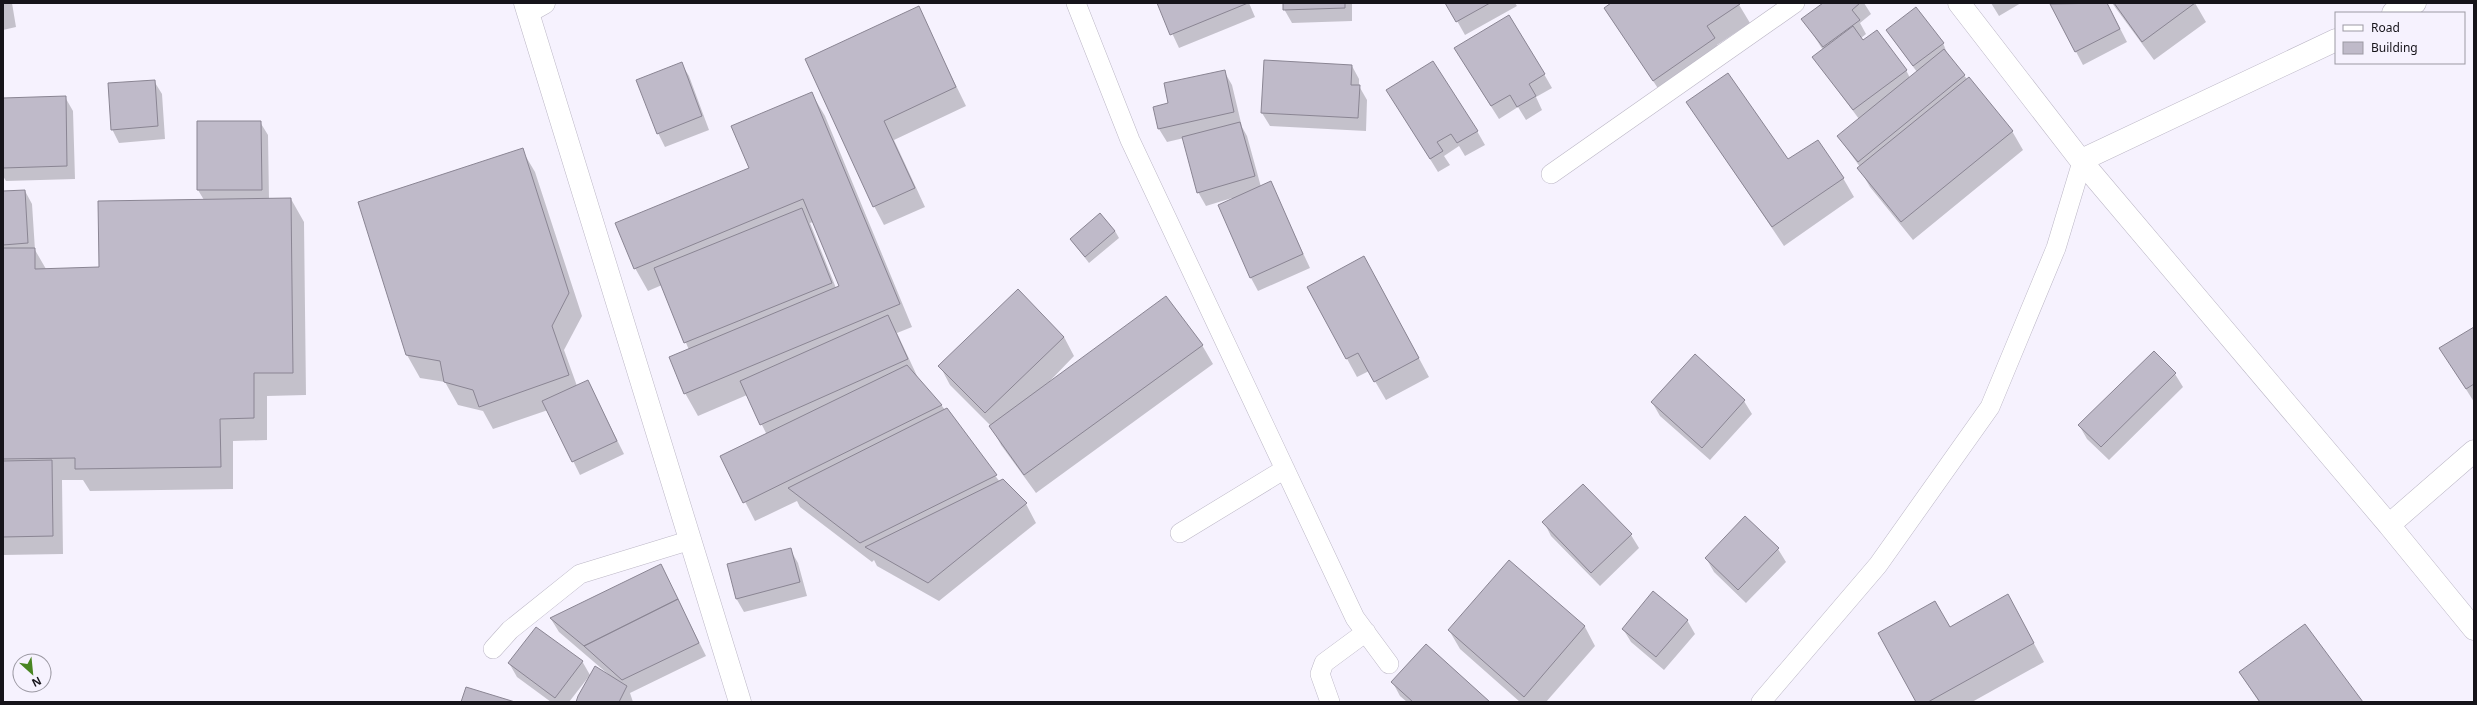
<svg xmlns="http://www.w3.org/2000/svg" width="2477" height="705" viewBox="0 0 2477 705" font-family="'Noto Sans',sans-serif">
<style>
.shadow{fill:#0003;fill-rule:evenodd}
.building{fill:#bfbac9;stroke:#8a8593}
.lines{fill:none;stroke-linecap:round;stroke-linejoin:round}
.lane-casing{stroke:#bcb7c6;stroke-width:20}
.street-casing{stroke:#bcb7c6;stroke-width:23}
.lane{stroke:#fff;stroke-width:19}
.street{stroke:#fff;stroke-width:22}
</style>
<rect width="100%" height="100%" fill="#f6f2fe"/>
<path class="shadow" d="M3,3h9l4,24 -13,3z
M1158,3h91l6,14 -76,31z
M1284,3h68v18l-60,2 -8,-14z
M1447,3h68l2,3 -52,29z
M1613,3h125l12,20 -33,22 8,12 -60,42 -60,-91z
M1824,3h40l7,11 -11,9 6,11 -5,4 45,32 4,8 7,-6 -30,-41 56,12 6,15 63,73 11,19 -110,90 -43,-53 -11,-19 1,-1 -22,-31 21,-17 -46,-62 10,-7 -20,-31z
M1991,3h30l-22,13z
M2054,3h53l20,39 -44,23 -32,-61z
M2112,3h83l11,19 -52,38z
M918,8l48,98 -72,34 31,67 -41,18 -10,-19 -67,-147z
M1463,62l81,12 8,14 -16,9 6,13 -16,10 -8,-13 -19,12z
M681,63l8,13 20,54 -44,17 -7,-14z
M1352,66l7,13v7l8,14 -1,31 -96,-5 -8,-13z
M1224,71l8,14 10,42 5,9 14,51 9,-5 40,86 -52,23 -7,-13 -19,-80 -26,8 -8,-14 -14,-54 -17,4 -8,-13 10,-25z
M154,81l8,13 3,45 -46,4 -7,-14z
M812,94l13,22 87,211 -15,6 21,45 24,28 58,76 26,22 10,19 -97,78 -62,-35 -3,-6 -2,2 -72,-55 -3,-6 -42,20 -33,-64 45,-22 -20,-40 -49,21 -13,-23 4,-43 -27,-65 -14,6 -13,-23 115,-100zM813,222l27,65 -4,1 -26,-65z
M65,97l8,14 2,68 -69,2 -3,-5v-77z
M1687,102l101,59 55,17 11,19 -70,49z
M1396,104l81,27 8,14 -20,11 -6,-10 -15,10 6,9 -12,7z
M198,122h62l8,13 1,64h22l13,23 2,173 -39,1v44l-34,1v48l-143,2 -7,-11h-21l1,74 -60,1v-363l22,-1 7,13 3,46 11,19 54,-1 104,-68 -6,-10z
M522,150l13,22 47,144 -18,34 13,36 11,-5 36,73 -44,21 -32,-65 -55,19 -10,-18 -25,-6 -13,-23 -25,-4 -13,-23z
M1115,231l4,7 -30,25 -18,-23z
M1375,276l54,101 -43,23 -17,-29 -12,6 -49,-89z
M2474,328v74l-25,-40z
M1064,337l10,19 -28,29 156,-40 11,19 -177,129 -35,-48 -10,-19 -41,-41 -10,-19z
M1695,356l49,45 8,13 -42,46 -50,-44 -8,-14z
M2175,374l8,13 -74,73 -22,-21 -8,-14z
M1583,485l48,50 8,13 -39,38 -49,-50 -7,-14z
M790,549l8,14 9,33 -63,16 -8,-14z
M1778,549l8,13 -40,41 -32,-31 -8,-14z
M1509,562l76,65 10,19 -49,56h-26l-60,-53 -11,-19z
M661,566l45,90 -76,37 3,9h-56l31,-28 -49,-42 -8,-13z
M2018,614l26,48 -72,40h-55l34,-70z
M1687,620l8,14 -31,36 -33,-28 -8,-13z
M582,661l8,14 -21,27h-18l-34,-25 -8,-14z
M2240,673l122,29h-103z
M1393,683l95,19h-81l-7,-6z"/>
<path class="building" d="M1157,3h91l-78,32z
M1283,3h62v5l-62,2z
M1445,3h45l-34,19z
M1611,3h128l1,1 -33,22 8,12 -62,43 -49,-73z
M1823,3h37l-8,7 8,10 -37,27 -22,-28z
M2107,3l13,26 -45,23 -25,-48z
M2114,3h81l-53,39z
M919,6l37,81 -72,34 31,67 -42,19 -68,-148z
M1916,7l28,36 -31,23 -27,-36z
M1509,15l36,59 -16,10 7,12 -19,11 -7,-12 -19,11 -37,-58z
M1853,26l10,14 14,-10 30,40 -54,40 -41,-53z
M1944,49l21,26 -107,87 -21,-26z
M1264,60l88,5 -1,20h9l-2,33 -97,-5z
M1433,61l45,70 -21,12 -6,-9 -14,8 6,9 -13,8 -44,-69z
M682,62l20,54 -45,18 -21,-54z
M1225,70l9,42 -76,17 -5,-22 15,-4 -4,-20z
M1728,73l60,86 30,-19 26,38 -72,49 -86,-125z
M1969,77l44,54 -112,91 -44,-54z
M155,80l3,46 -47,4 -3,-47z
M812,92l88,212 -216,90 -15,-37 170,-71 -36,-87 -169,70 -19,-46 134,-55 -18,-42z
M66,96l1,70 -64,2v-70z
M197,121h64l1,69h-65z
M1240,122l15,54 -58,17 -15,-56z
M523,148l46,145 -17,33 17,49 -90,32 -6,-17 -29,-8 -4,-21 -34,-6 -48,-153z
M1271,181l32,73 -53,24 -32,-73z
M25,190l3,53 -25,2v-54z
M291,198l2,175h-39v45l-34,1 1,48 -146,2v-11l-72,1v-211h32v21l64,-2 -1,-66z
M802,208l30,75 -148,60 -30,-75z
M1100,213l15,18 -30,26 -15,-18z
M1364,256l55,102 -45,24 -16,-29 -12,6 -39,-72z
M1018,289l46,48 -79,76 -47,-47z
M1166,296l37,49 -179,130 -35,-49z
M888,315l20,44 -148,66 -20,-44z
M2474,327v57l-8,5 -27,-41z
M2154,351l22,22 -75,74 -23,-22z
M1695,354l50,46 -43,48 -51,-46z
M907,365l35,40 -199,98 -23,-47z
M588,380l29,61 -45,21 -30,-61z
M947,408l50,67 -137,68 -72,-55z
M52,460l1,76 -50,1v-76z
M1003,479l24,24 -99,80 -63,-36z
M1583,484l49,50 -41,39 -49,-51z
M1745,516l34,32 -41,42 -33,-32z
M791,548l9,34 -64,17 -9,-35z
M1509,560l76,66 -61,71 -76,-67z
M661,564l17,35 -94,47 -34,-28z
M1653,591l35,29 -32,37 -34,-28z
M2008,594l26,49 -106,59h-12l-38,-69 57,-32 15,26z
M678,599l21,44 -77,37 -38,-34z
M2305,624l58,78h-103l-21,-30z
M536,627l47,34 -28,37 -47,-35z
M1426,644l64,58h-77l-22,-20z
M595,666l32,20 -8,16h-43l2,-6z
M466,687l49,15h-54z"/>
<g class="lines">
<defs>
<path id="lane" d="M1076,3l54,137 225,478 34,46
M1551,174l244,-171
M1180,533l105,-64
M493,649l17,-19 70,-56 111,-34
M1330,702l-10,-28 4,-11 42,-31
M1761,702l117,-137 112,-158 66,-159 26,-86"/>
<path id="street" d="M525,3l215,699
M1959,3l123,159 307,363 85,-74
M528,12l16,-9
M2393,13l22,-10
M2082,162l6,-5 248,-117
M2389,525l85,104"/>
</defs>
<use href="#lane" class="lane-casing"/>
<use href="#street" class="street-casing"/>
<use href="#lane" class="lane"/>
<use href="#street" class="street"/>
</g>
<rect width="2477" height="705" fill="none" stroke="#16141a" stroke-width="8"/>
<rect x="2335" y="12" width="130" height="52" fill="#f6f2fe" stroke="#9c99a3"/>
<rect x="2343" y="25" width="20" height="6" fill="#ffffff" stroke="#9c99a3"/>
<text x="2371" y="32" font-size="12" fill="#16141a">Road</text>
<rect x="2343" y="42" width="20" height="12" fill="#bfbac9" stroke="#9c99a3"/>
<text x="2371" y="52" font-size="12" fill="#16141a">Building</text>
<g transform="translate(32 673) rotate(153)"><circle r="19" fill="#f6f2fe" stroke="#9c99a3"/>
<path d="M0-3L7 15L0 10L-7 15Z" fill="#498522"/>
<text y="-6" font-size="11" font-weight="bold" text-anchor="middle" fill="#16141a">N</text>
</g>
</svg>
